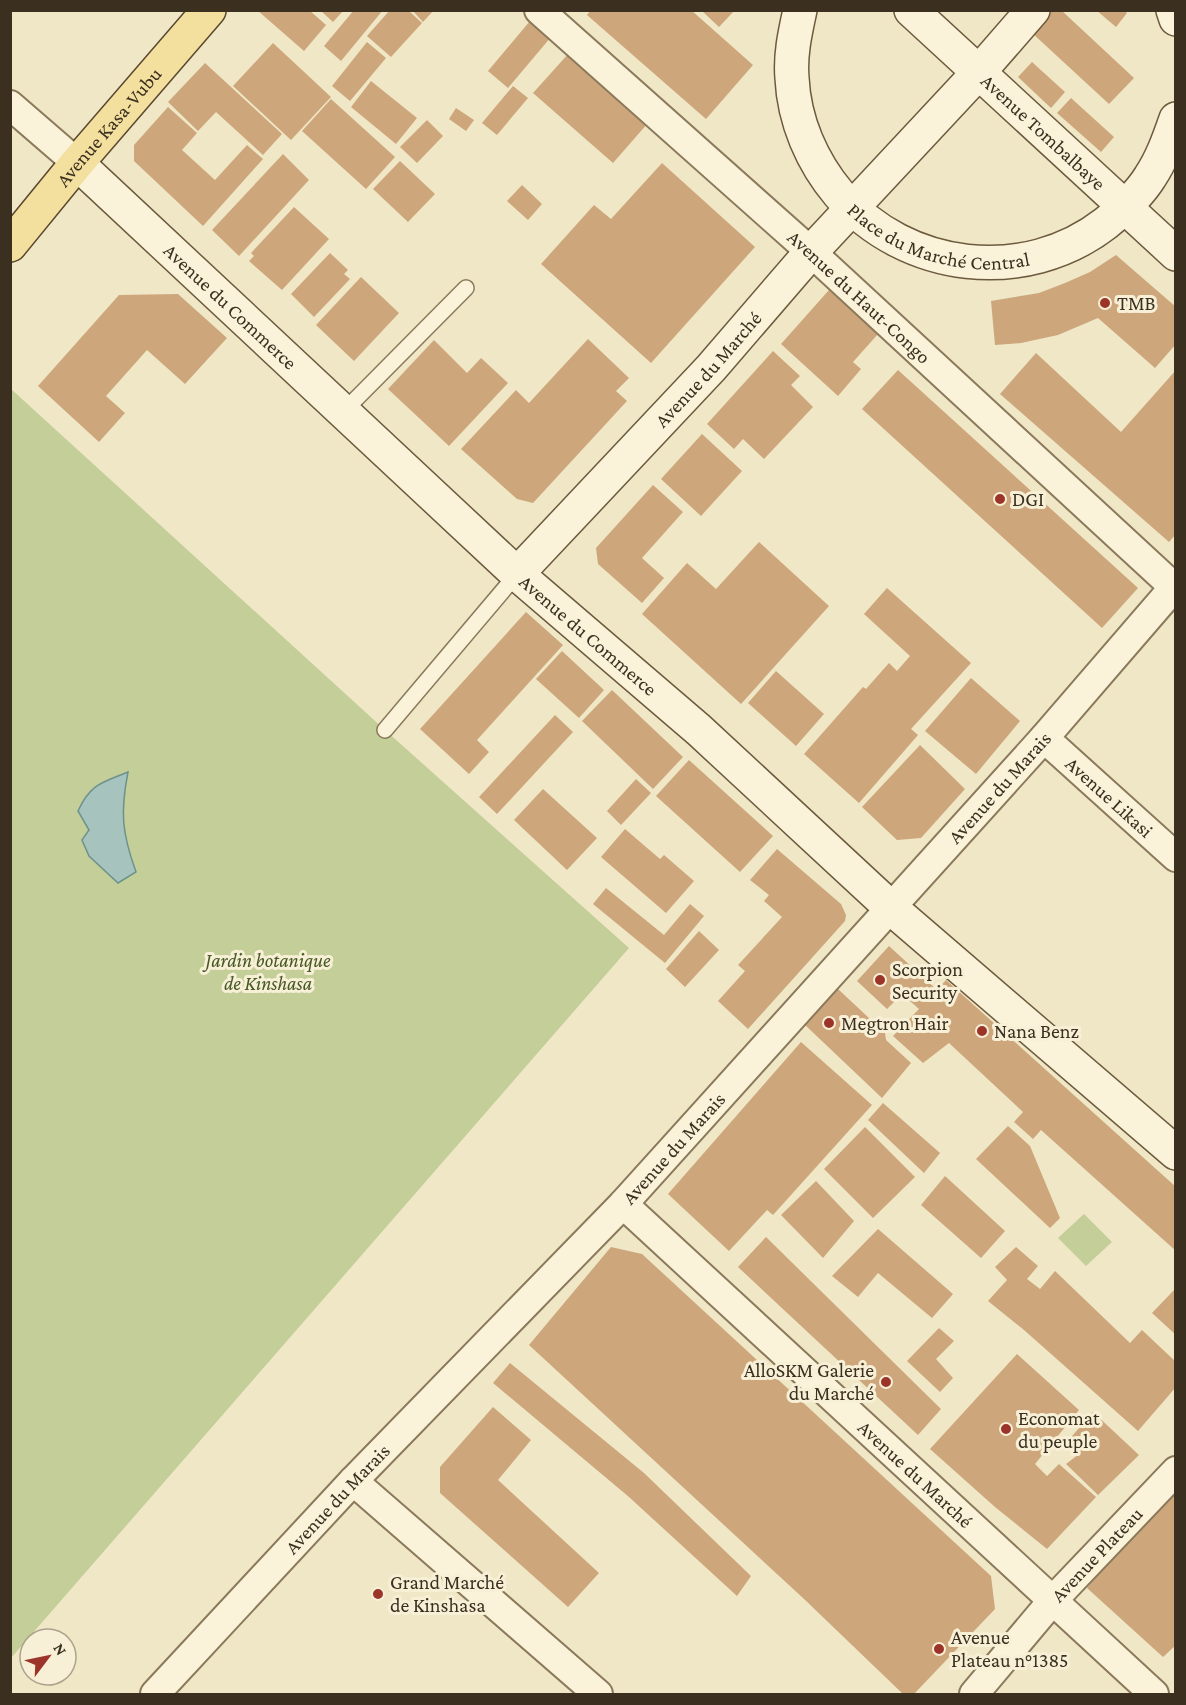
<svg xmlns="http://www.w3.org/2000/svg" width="1186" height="1705" viewBox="0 0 1186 1705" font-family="'Crimson Pro',serif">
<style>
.green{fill:#c3ce99}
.water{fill:#a7c3be;stroke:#6d928c;stroke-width:1.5}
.building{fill:#cea67b}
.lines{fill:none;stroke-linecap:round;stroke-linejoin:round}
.lane-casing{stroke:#8b795b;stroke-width:18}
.street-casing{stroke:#8b795b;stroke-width:32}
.secondary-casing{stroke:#6d5a3e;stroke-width:36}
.primary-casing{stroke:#59472f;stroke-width:36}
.lane{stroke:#faf3da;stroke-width:15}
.street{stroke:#faf3da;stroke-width:28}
.secondary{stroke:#faf3da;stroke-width:33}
.primary{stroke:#f3e09e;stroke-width:33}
.poi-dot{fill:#9c3429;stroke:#f7f0d6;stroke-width:2}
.labels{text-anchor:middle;stroke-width:6;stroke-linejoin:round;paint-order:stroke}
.street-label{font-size:20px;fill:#3b2f1f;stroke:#f7f0d6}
.poi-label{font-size:20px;fill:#3b2f1f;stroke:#f7f0d6;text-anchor:start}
.park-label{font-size:20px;font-style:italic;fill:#465825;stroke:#f7f0d6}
</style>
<rect width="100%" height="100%" fill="#efe7c6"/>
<path class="green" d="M11,389l374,341 244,218 -618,710z
M1084,1214l28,28 -26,24 -28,-28z"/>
<path class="water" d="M128,772c-8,41 -6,61 8,100l-18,11 -29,-27 -7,-16 7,-10 -11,-19c13,-28 24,-28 50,-39z"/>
<path class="building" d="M257,10h52l17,15 -22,26z
M320,10h24l-11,12z
M354,10h29l-42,51 -17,-15z
M390,10h18l14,13 -31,34 -24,-21z
M412,10h22l-11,12z
M591,10h100l62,55 -47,54 -119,-104z
M701,10h34l-16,17z
M1050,10h11l73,68 -25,26 -78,-72z
M1096,10h28l3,3 -11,14z
M530,21l21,16 -43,51 -20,-17z
M367,42l19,16 -36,43 -18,-15z
M273,43l58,54 -40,43 -58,-54z
M569,53l79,70 -35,40 -80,-70z
M1032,62l33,30 -14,16 -33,-31z
M205,63l77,71 -19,21 -47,-43 -18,19 -30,-29z
M371,81l46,37 -21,26 -45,-37z
M513,86l15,12 -31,37 -15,-12z
M1071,98l43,39 -13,15 -44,-39z
M331,99l64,58 -29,32 -64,-58z
M168,107l29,26 -15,17 33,30 32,-35 16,14 -60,67 -69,-65v-16z
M456,108l18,12 -8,11 -17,-12z
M427,120l16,16 -26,27 -17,-16z
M283,154l26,26 -70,76 -27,-26z
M400,161l35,33 -27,28 -35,-33z
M662,163l93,84 -104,116 -110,-99 53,-59 17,14z
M522,185l20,19 -14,16 -21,-19z
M294,207l35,32 -47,51 -33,-29 5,-5 -3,-3z
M330,253l18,17 -4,4 6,5 -36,38 -23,-23z
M1116,255l60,52v37l-21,24 -57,-50 -40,17 -37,8 -26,2 -4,-44 48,-8 26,-10 25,-11z
M361,277l38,36 -45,48 -38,-36z
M829,290l49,44 -25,28 8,7 -23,27 -57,-52z
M178,294l49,44 -42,46 -38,-34 -41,46 19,17 -26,29 -61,-56 81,-91z
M588,339l41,39 -13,13 11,10 -94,102 -16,-4 -56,-50 55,-59 13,13z
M434,340l33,33 14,-15 27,25 -59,63 -61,-57z
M773,351l27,25 -9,9 22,22 -49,52 -21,-20 -9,10 -27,-25z
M1036,353l85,79 55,-62v164l-7,8 -169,-148z
M898,370l240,218 -36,40 -240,-219z
M702,434l40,37 -41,45 -40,-37z
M653,485l30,27 -41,46 22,20 -22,25 -44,-39 -2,-16z
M759,542l70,64 -88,98 -99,-90 45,-51 29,26z
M887,588l84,75 -60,66 7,6 -59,68 -55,-49 59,-67 3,2 23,-26 8,8 13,-15 -46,-42z
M526,612l37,33 -86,95 12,12 -20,22 -49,-45z
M562,651l42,39 -25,28 -43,-39z
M776,671l48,43 -28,32 -48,-43z
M971,678l49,43 -44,53 -51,-43z
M612,690l71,67 -30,32 -71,-68z
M555,715l18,17 -76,82 -18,-17z
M920,745l45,44 -44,49 -24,2 -35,-33z
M689,760l84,76 -33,36 -84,-76z
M636,779l15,14 -30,32 -14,-14z
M543,789l54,49 -30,32 -53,-50z
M625,829l35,30 4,-4 30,26 -28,32 -65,-56z
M777,849l64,55 5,11 -1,6 -97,108 -30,-28 27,-30 -7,-6 44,-48 -18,-16 5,-6 -19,-15z
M606,888l58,47 26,-31 14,12 -39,47 -72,-59z
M699,931l20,19 -34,37 -19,-18z
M889,946l48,44 9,-10 230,207v64l-135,-121 -8,9 -19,-17 9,-10 -74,-69 -26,20 -30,-27 26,-27 -17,-15 -15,15 -30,-28z
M838,989l47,44 1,7 25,23 -29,35 -78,-74z
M801,1042l71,63 -99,110 -6,-5 -38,41 -61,-57z
M883,1103l57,50 -16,20 -56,-53z
M1008,1126l22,20 30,72 -10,10 -74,-69z
M865,1127l50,50 -42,41 -49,-49z
M945,1176l60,55 -24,27 -60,-53z
M816,1181l38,40 -31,37 -42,-43z
M878,1229l75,65 -21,24 -54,-45 -20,24 -26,-21z
M766,1237l175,172 -23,26 -180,-168z
M611,1247l31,7 349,322 4,33 -81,85h-11l-100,-96 -274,-253z
M1016,1247l22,19 -11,13 13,10 15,-18 75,72 12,-13 34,32v25l-38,44 -114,-101 -36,-29 19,-21 -12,-13z
M1176,1288v47l-24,-22z
M939,1328l15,13 -18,18 17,19 -13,14 -33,-31z
M1017,1354l62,56 -44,54 12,12 12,-12 37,33 -49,52 -52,-42 -65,-58z
M510,1363l134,110 107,103 -14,20 -108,-99 -136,-114z
M493,1407l38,33 -33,40 101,93 -31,34 -128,-114v-26z
M1093,1412l46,43 -41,40 -32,-31 13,-10 -13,-11z
M1176,1481v164l-13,12 -76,-69 47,-63z"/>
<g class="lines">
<defs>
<path id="lane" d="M343,412l123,-124
M385,730l132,-156"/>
<g id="street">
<path id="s1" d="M539,10l272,242 365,337"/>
<path d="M10,105l67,58"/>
<path id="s2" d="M1044,738l132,119"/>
<path id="s3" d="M623,1204l531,490"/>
<path d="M353,1481l245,213"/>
<path id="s4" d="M155,1694l198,-213 270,-277 421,-466 132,-153"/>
<path id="s5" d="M974,1694l79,-94 123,-129"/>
</g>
<g id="secondary">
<path id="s6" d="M800,10c-5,23 -10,45 -8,68 2,43 20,84 47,116 67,78 186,92 267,29 16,-13 33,-28 44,-46 12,-18 19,-38 26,-58"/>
<path id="s7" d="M911,10l265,244"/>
<path d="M1173,10l3,9"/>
<path id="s8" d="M77,163l440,411 182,156 192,178 285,245"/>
<path id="s9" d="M517,574l194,-206 100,-116 168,-180 54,-62"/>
</g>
<g id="primary">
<path id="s10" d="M10,245l67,-82 132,-153"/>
</g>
</defs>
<use href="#lane" class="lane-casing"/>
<use href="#street" class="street-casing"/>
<use href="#secondary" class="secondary-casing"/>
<use href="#primary" class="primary-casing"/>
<use href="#lane" class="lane"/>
<use href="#street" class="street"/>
<use href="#secondary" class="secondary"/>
<use href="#primary" class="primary"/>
</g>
<g class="poi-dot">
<circle cx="1105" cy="303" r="6"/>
<circle cx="1000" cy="499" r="6"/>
<circle cx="880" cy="980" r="6"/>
<circle cx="829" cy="1023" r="6"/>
<circle cx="982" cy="1031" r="6"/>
<circle cx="886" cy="1382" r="6"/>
<circle cx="1006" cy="1429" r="6"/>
<circle cx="378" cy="1594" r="6"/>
<circle cx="939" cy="1649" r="6"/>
</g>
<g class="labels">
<g class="street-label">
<text dy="7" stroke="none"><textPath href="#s10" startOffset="154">Avenue Kasa-Vubu</textPath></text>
<text dy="7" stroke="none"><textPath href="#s7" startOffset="180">Avenue Tombalbaye</textPath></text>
<text dy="7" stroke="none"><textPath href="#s6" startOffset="310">Place du Marché Central</textPath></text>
<text dy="7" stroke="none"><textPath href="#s1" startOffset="430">Avenue du Haut-Congo</textPath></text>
<text dy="7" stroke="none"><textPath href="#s8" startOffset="210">Avenue du Commerce</textPath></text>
<text dy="7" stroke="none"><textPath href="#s9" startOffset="280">Avenue du Marché</textPath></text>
<text dy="7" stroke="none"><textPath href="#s8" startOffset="696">Avenue du Commerce</textPath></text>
<text dy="7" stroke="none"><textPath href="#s4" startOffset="1239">Avenue du Marais</textPath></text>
<text dy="7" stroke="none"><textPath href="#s2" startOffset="88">Avenue Likasi</textPath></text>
<text dy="7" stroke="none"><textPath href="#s4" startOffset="753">Avenue du Marais</textPath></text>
<text dy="7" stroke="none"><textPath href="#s3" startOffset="398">Avenue du Marché</textPath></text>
<text dy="7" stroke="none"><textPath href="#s4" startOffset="267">Avenue du Marais</textPath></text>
<text dy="7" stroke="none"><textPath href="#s5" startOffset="186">Avenue Plateau</textPath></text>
</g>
<g class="poi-label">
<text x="1117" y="310">TMB</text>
<text x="1012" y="506">DGI</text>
<text x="892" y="976">Scorpion<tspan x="892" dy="23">Security</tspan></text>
<text x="841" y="1030">Megtron Hair</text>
<text x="994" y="1038">Nana Benz</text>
<text x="874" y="1377" text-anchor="end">AlloSKM Galerie<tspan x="874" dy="23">du Marché</tspan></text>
<text x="1018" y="1425">Economat<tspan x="1018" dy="23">du peuple</tspan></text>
<text x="390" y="1589">Grand Marché<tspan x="390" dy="23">de Kinshasa</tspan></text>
<text x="951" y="1644">Avenue<tspan x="951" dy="23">Plateau n°1385</tspan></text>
</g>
<g class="park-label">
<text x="268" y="967">Jardin botanique<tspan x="268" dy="23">de Kinshasa</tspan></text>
</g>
</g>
<rect width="1186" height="1705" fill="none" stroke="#3b2f1f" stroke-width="24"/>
<g transform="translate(48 1657) rotate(58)"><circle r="28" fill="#f7f0d6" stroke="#aca38d" stroke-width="1.5"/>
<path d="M0-4.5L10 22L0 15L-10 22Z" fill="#9c3429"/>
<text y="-9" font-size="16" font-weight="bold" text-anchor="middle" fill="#3b2f1f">N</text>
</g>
</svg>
